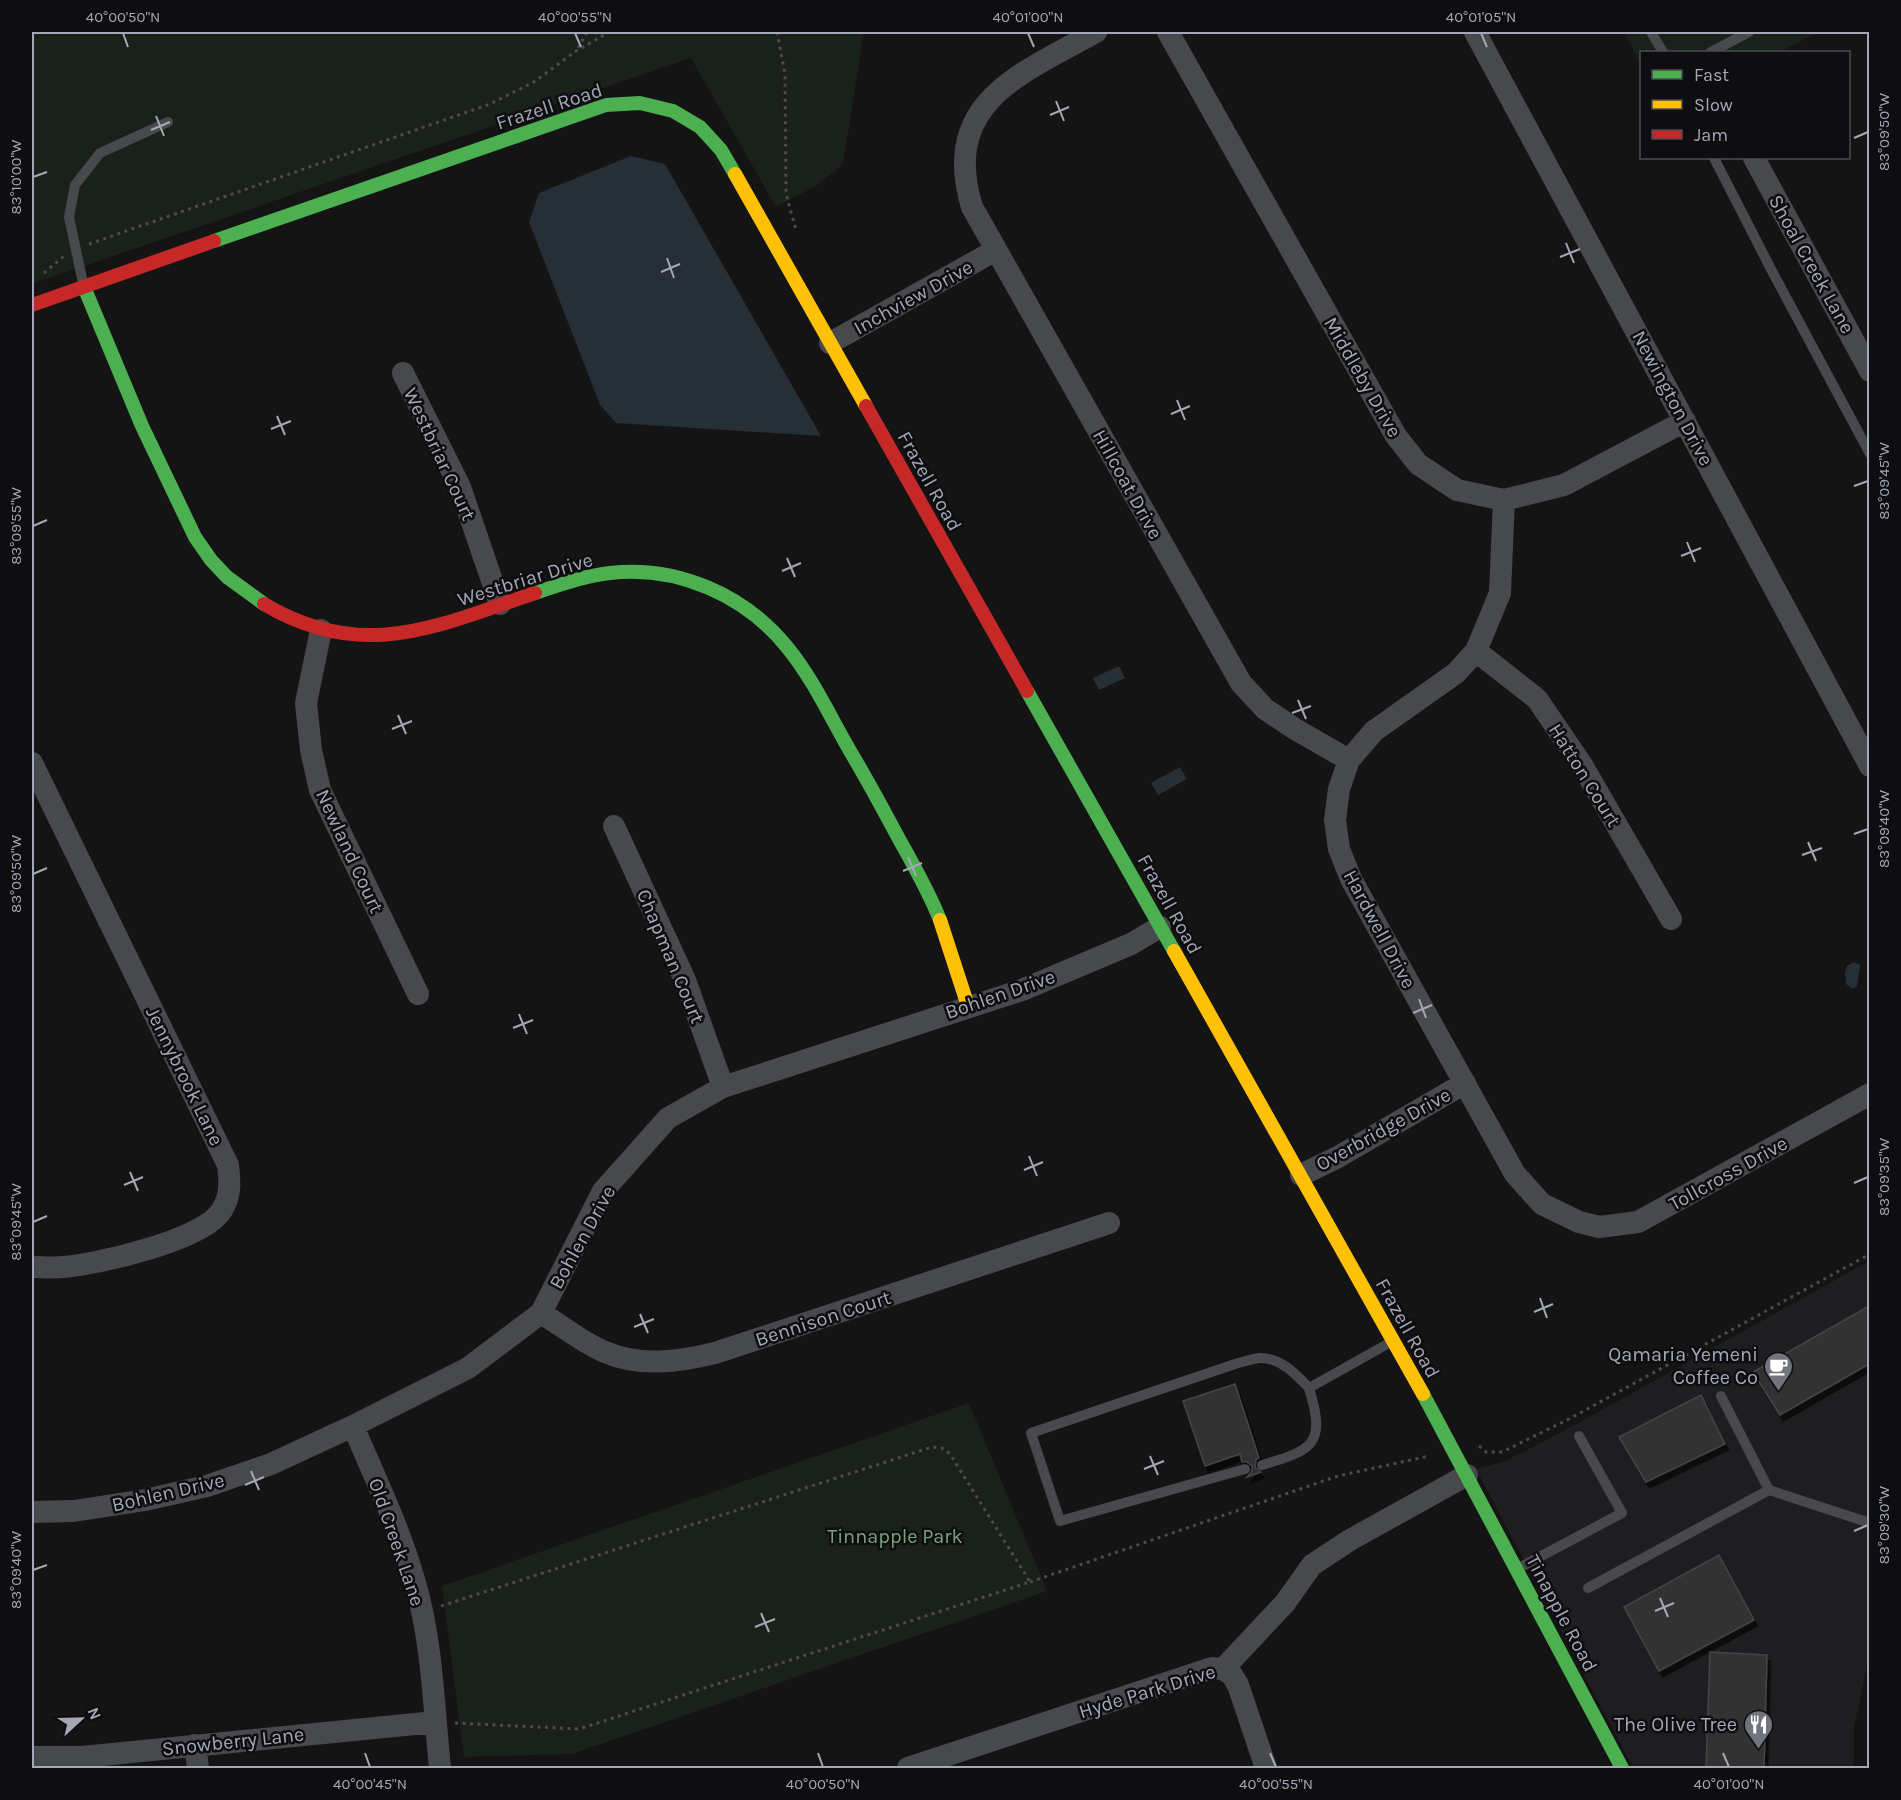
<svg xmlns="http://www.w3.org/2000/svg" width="1901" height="1800" viewBox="0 0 1901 1800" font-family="Karla,sans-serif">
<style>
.built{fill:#1e1e20}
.green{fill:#1a211b}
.water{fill:#262e36}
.building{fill:#323233;stroke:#424448;stroke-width:1.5;filter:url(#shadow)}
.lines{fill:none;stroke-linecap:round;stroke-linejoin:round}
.path{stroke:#4a4a4f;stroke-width:3;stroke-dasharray:3 4.5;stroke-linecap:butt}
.lane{stroke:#48494d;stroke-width:10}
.street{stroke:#48494d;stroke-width:22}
.fast{stroke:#4caf50;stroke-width:14}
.slow{stroke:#ffc107;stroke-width:14}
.jam{stroke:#c62828;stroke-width:14}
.ticks{fill:none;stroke:#a4a8b6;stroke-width:2}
.labels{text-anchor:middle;stroke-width:5;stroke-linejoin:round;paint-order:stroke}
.street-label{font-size:20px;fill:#a4a8b6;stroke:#0e0e10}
.poi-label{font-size:20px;fill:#a4a8b6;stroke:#0e0e10;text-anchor:end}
.park-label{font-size:20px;fill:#79a37e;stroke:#0e0e10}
.neatline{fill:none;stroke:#a4a8b6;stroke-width:2}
.ticks-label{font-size:15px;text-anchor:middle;fill:#a4a8b6}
</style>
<defs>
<filter id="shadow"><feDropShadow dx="3.5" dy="6" stdDeviation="0" flood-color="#0009"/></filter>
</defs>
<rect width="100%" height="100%" fill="#141414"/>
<path class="built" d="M1869,1261l1,390 -16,77v40h-221l-157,-299 29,-8 68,-35z"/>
<path class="green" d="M32,32h832l-21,132 -27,22 -40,21 -85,-149 -659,226z
M1624,32h194l-38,20h-138l-1,12z
M969,1403l78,188 -475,163 -108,3 -22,-171z"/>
<path class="water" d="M631,156l34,8 156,272 -205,-13 -16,-18 -71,-183 10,-29z
M1119,666l6,12 -26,12 -6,-12z
M1180,767l7,12 -29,16 -7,-12z
M1854,962l6,3 -3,21 -4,3 -7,-5 -1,-11 2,-7z"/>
<path class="building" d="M1869,1306v58l-89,51 -27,-43z
M1235,1384l24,74 -3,2 -1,7 6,5 -14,5 5,-6v-5l-5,-4h-5l-2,-8 -35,12 -22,-65z
M1701,1395l24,49 -79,38 -27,-45z
M1719,1555l35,65 -95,51 -35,-64z
M1710,1652l57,3 -3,113h-58z"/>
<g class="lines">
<path class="path" d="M701,32h26
M777,32l8,42 1,120 10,36
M578,48l9,-16
M89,244l401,-140 44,-22 42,-31 33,-19
M44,273l20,-17
M1479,1446l7,6h16l67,-33 301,-165
M1030,1582l308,-106 91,-20
M441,1606l491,-159 10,1 8,6 80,128 -451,147 -124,-6"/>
<path class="lane" d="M1651,32l12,20
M1711,52l38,-20
M1714,158l59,115 97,181
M83,283l-14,-66 6,-32 25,-32 68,-31
M1721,1396l48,94 101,33
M1262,1465c52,-15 64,-21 47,-77
M1245,1469l-185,52 -29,-88 204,-69c8,-2 16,-5 24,-6 21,-1 37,16 50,30l82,-46
M1517,1569l105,-56 -43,-77
M1588,1588l181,-98"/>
<path class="street" d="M1096,32c-75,42 -156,70 -124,175l269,476 24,26 30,20 54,31
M1168,32l228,404 22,28 39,26 47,10 60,-15 121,-64
M1475,32l395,734
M1754,158l116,213
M830,343l166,-93
M403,373l57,114 40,117
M1504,500l-4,93 -24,58 -20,22 -82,58 -25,29 -10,29 -4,31 4,29 12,30 164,295 27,30 37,18 20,5 39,-5 232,-128
M321,630l-15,73 5,47 9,40 98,204
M1476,651l61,48 45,66 89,154
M32,763l196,402c2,17 3,30 -6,45 -17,30 -124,54 -158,57 -11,1 -22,0 -32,0
M614,826l71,154 38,107
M1301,1175l37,-18 127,-74
M541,1313c20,12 42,30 64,39 35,15 73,10 110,1l394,-130
M353,1426c22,52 47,103 62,157 17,56 19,127 25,185
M32,1512l42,-1 71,-11 62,-14 64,-22 82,-38 115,-58 73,-55 62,-122 65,-73 55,-31 299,-97 109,-46 29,-17
M1223,1669l9,6 6,10 28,83
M195,1745l3,23
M32,1757h50l353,-35
M908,1768l304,-100 11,1 62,-66 27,-38 38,-25 117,-65"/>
<path class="fast" d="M214,241l392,-136 34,-2 33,8 27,16 21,23 14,24
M84,287l58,139 53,111 16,23 16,17 37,27
M535,593c25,-8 49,-17 75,-20 67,-8 135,22 177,74 27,33 44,72 66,109 16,27 31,55 46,83 15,27 30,53 41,81
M1027,691l147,260
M1423,1394l199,374"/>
<path class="slow" d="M735,174l131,232
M940,920l28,86
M1174,951l249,443"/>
<path class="jam" d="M32,305l182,-64
M866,406l161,285
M264,604c99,59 173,22 271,-11"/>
</g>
<path class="ticks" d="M123,33l5,14M575,33l6,14M1028,33l6,14M1481,33l6,14M1056,101l8,20M1050,115l19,-8M156,116l8,20M151,130l19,-8M1854,138l14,-6M33,177l14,-5M1566,243l8,20M1560,257l20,-8M667,258l7,20M661,272l19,-8M1177,400l8,20M1171,414l19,-8M277,416l8,19M271,429l20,-8M1854,486l14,-5M33,526l14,-6M1687,542l8,20M1681,556l20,-8M787,558l8,19M782,571l19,-8M1298,700l8,19M1292,713l19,-7M398,715l8,19M392,729l20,-8M1854,834l14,-5M1808,842l8,19M1802,855l20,-7M908,857l8,19M903,871l19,-8M33,874l14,-6M1419,999l7,19M1413,1013l19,-8M519,1014l8,20M513,1028l20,-8M1029,1156l8,20M1024,1170l19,-8M130,1172l8,19M1854,1183l14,-6M124,1185l19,-8M33,1222l14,-6M1540,1298l7,20M1534,1312l19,-8M640,1314l8,19M634,1327l20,-8M1150,1456l8,19M1144,1469l20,-8M251,1471l8,19M245,1485l19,-8M1854,1531l14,-6M33,1570l14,-5M1660,1598l8,19M1655,1611l19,-8M761,1613l8,19M755,1627l20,-8M365,1753l5,14M818,1753l5,14M1270,1753l6,14M1723,1753l6,14"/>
<defs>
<symbol id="cafe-pin" viewBox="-11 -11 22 30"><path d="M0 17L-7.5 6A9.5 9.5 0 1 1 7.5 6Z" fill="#72747d" stroke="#0e0e10"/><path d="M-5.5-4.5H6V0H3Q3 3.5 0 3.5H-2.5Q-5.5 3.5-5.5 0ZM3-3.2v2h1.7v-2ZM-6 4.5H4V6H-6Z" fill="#fff"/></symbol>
<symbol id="restaurant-pin" viewBox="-11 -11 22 30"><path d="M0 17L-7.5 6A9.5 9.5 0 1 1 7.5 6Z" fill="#72747d" stroke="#0e0e10"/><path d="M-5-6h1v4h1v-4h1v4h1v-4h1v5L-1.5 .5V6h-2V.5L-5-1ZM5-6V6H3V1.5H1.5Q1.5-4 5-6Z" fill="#fff"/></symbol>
</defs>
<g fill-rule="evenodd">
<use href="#cafe-pin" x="1762" y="1350" width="33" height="45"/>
<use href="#restaurant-pin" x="1742" y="1708" width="33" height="45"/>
</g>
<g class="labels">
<g class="street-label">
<text transform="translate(549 106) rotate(-18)" y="7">Frazell Road</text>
<text transform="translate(1812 264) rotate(61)" y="7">Shoal Creek Lane</text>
<text transform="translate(913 297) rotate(-29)" y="7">Inchview Drive</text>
<text transform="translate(1363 377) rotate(60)" y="7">Middleby Drive</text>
<text transform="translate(1673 398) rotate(62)" y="7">Newington Drive</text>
<text transform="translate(440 454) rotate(65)" y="7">Westbriar Court</text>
<text transform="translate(930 481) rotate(61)" y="7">Frazell Road</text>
<text transform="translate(1128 484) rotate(61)" y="7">Hillcoat Drive</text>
<text transform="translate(525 579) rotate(-17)" y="7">Westbriar Drive</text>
<text transform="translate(1585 775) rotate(58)" y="7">Hatton Court</text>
<text transform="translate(350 851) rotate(65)" y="7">Newland Court</text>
<text transform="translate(1170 904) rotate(61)" y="7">Frazell Road</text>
<text transform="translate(1380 929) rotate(62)" y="7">Hardwell Drive</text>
<text transform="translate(671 956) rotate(67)" y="7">Chapman Court</text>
<text transform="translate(1000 994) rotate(-19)" y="7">Bohlen Drive</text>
<text transform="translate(185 1076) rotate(64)" y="7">Jennybrook Lane</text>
<text transform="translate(1383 1129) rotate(-29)" y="7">Overbridge Drive</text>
<text transform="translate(1728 1173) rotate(-29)" y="7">Tollcross Drive</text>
<text transform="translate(582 1237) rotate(-61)" y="7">Bohlen Drive</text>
<text transform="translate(823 1318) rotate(-18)" y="7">Bennison Court</text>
<text transform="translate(1408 1328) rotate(61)" y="7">Frazell Road</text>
<text transform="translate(168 1492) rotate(-13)" y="7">Bohlen Drive</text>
<text transform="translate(397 1542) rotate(71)" y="7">Old Creek Lane</text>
<text transform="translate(1562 1613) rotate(62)" y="7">Tinapple Road</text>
<text transform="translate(1147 1691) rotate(-17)" y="7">Hyde Park Drive</text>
<text transform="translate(233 1741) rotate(-6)" y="7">Snowberry Lane</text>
</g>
<g class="poi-label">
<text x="1758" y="1361">Qamaria Yemeni<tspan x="1758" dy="23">Coffee Co</tspan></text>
<text x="1737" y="1731">The Olive Tree</text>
</g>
<g class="park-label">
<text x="895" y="1543">Tinnapple Park</text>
</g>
</g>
<rect width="1901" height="1800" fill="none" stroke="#0e0e10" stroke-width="66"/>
<rect x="1640" y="51" width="210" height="108" fill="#0e0e10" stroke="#4a4c52" stroke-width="1.5"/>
<rect x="1652" y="70" width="30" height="9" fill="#4caf50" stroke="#4a4c52" stroke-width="1.5"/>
<text x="1694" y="81" font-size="18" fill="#a4a8b6">Fast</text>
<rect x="1652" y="100" width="30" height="9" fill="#ffc107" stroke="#4a4c52" stroke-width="1.5"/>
<text x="1694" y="111" font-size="18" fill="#a4a8b6">Slow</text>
<rect x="1652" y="130" width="30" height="9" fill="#c62828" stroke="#4a4c52" stroke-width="1.5"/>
<text x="1694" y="141" font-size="18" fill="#a4a8b6">Jam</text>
<g transform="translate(81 1719) rotate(68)" stroke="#0e0e10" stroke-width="4.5" paint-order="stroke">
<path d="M0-4.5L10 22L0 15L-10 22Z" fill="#a4a8b6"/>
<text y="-9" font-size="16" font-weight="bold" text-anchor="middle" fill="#a4a8b6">N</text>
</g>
<rect x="33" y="33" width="1835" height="1734" class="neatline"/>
<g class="ticks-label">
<text x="123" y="22">40°00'50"N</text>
<text x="575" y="22">40°00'55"N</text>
<text x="1028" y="22">40°01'00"N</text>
<text x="1481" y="22">40°01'05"N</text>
<text transform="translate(1884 132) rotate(-90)" y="5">83°09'50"W</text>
<text transform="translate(16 177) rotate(-90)" y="5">83°10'00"W</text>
<text transform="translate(1884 481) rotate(-90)" y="5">83°09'45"W</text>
<text transform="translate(16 526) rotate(-90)" y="5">83°09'55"W</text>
<text transform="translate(1884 829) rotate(-90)" y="5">83°09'40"W</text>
<text transform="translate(16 874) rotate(-90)" y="5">83°09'50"W</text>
<text transform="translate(1884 1177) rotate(-90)" y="5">83°09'35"W</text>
<text transform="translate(16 1222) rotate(-90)" y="5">83°09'45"W</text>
<text transform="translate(1884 1525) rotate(-90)" y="5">83°09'30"W</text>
<text transform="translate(16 1570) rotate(-90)" y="5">83°09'40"W</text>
<text x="370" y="1789">40°00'45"N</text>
<text x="823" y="1789">40°00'50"N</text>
<text x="1276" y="1789">40°00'55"N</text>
<text x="1729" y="1789">40°01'00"N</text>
</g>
</svg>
